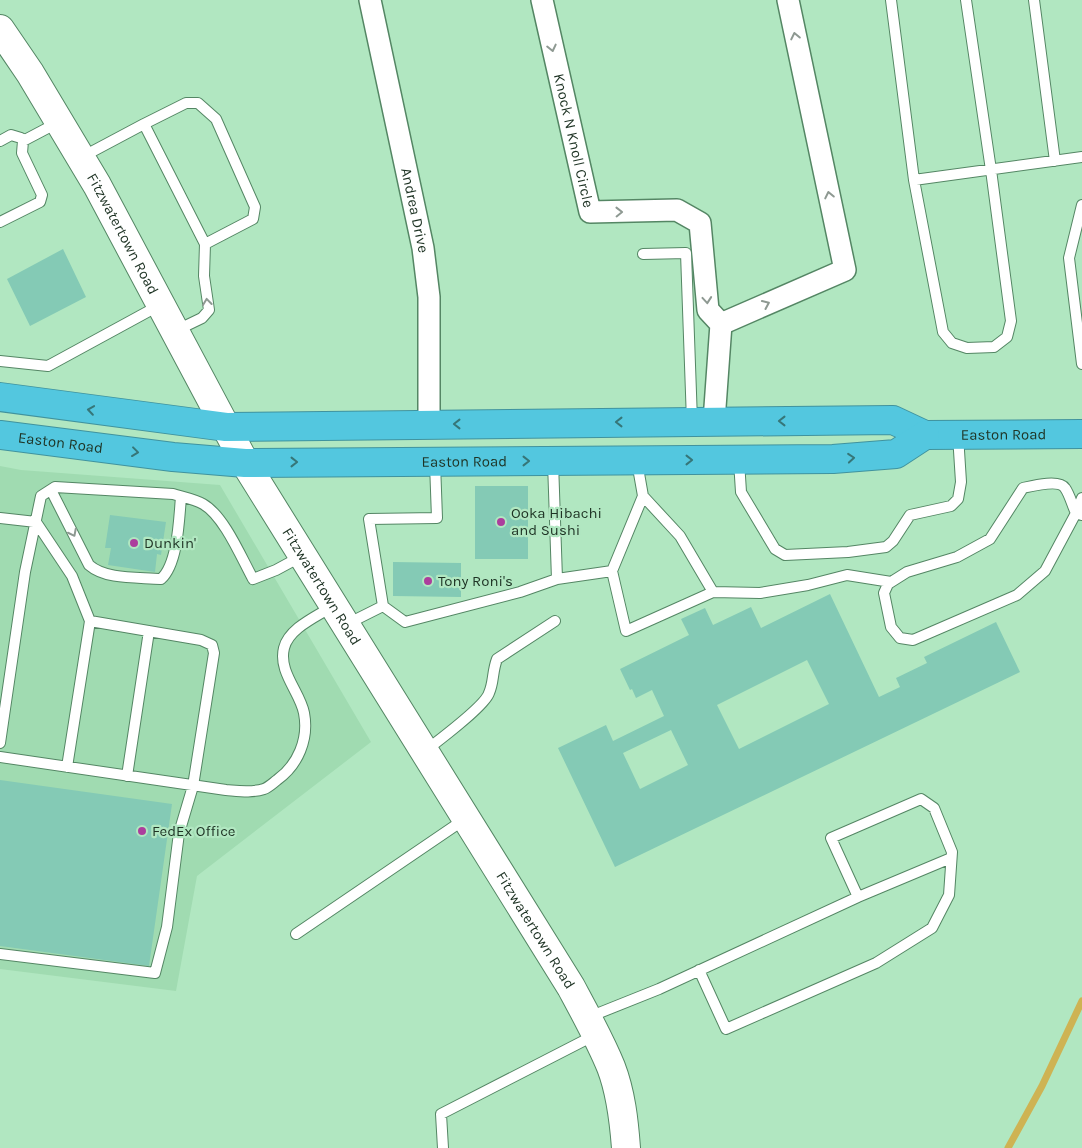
<svg xmlns="http://www.w3.org/2000/svg" width="1082" height="1148" viewBox="0 0 1082 1148" font-family="Karla,sans-serif">
<style>
.built{fill:#a0dbb1}
.lines{fill:none;stroke-linecap:round;stroke-linejoin:round}
.stream{stroke:#ceb353;stroke-width:7}
.building{fill:#84cab5;fill-rule:evenodd}
.lane-casing{stroke:#548664;stroke-width:12}
.street-casing{stroke:#548664;stroke-width:24}
.secondary-casing{stroke:#548664;stroke-width:30}
.highway-casing{stroke:#40939e;stroke-width:30}
.lane{stroke:#fff;stroke-width:10}
.street{stroke:#fff;stroke-width:21}
.secondary{stroke:#fff;stroke-width:28}
.highway{stroke:#53c7df;stroke-width:28}
.oneway{stroke:#8e9992}
.oneway2{stroke:#367678}
.poi-dot{fill:#ac3e9d;stroke:#b1e7c1;stroke-width:2}
.labels{text-anchor:middle;stroke-width:4.5;stroke-linejoin:round;paint-order:stroke}
.street-label{font-size:15px;fill:#1e3324;stroke:#b1e7c1}
.poi-label{font-size:15px;fill:#1e3324;stroke:#b1e7c1;text-anchor:start}
</style>
<rect width="100%" height="100%" fill="#b1e7c1"/>
<path class="built" d="M0,466l21,4 199,15 151,257 -174,134 -21,115 -176,-22z"/>
<g class="lines">
<path class="stream" d="M1008,1148l34,-62 40,-85"/>
</g>
<path class="building" d="M63,249l23,48 -56,29 -23,-47z
M475,486h53v73h-53z
M110,515l56,7 -5,33 -4,-1 -2,18 -47,-7 3,-17h-6z
M393,562l68,1v34l-68,-1z
M830,594l49,103 21,-10 -4,-9 31,-15 -3,-6 72,-35 24,50 -405,195 -57,-119 48,-23 7,16 51,-25 -12,-26 -16,8 -4,-9 -2,1 -10,-21 69,-34 -8,-16 24,-11 8,17 38,-18 10,21zM807,660l22,44 -90,45 -22,-44zM671,730l17,35 -48,24 -17,-36z
M0,780l172,24 -23,162 -149,-20z"/>
<g class="lines">
<defs>
<path id="lane" d="M891,0l23,180 168,-23
M1034,0l21,161
M144,124l61,120 -1,32 5,34 -7,8 -27,13
M0,141l11,-6 10,3 2,3
M82,157l62,-33 42,-21h12l18,16 39,88 -2,12 -48,25
M914,180l29,152 9,11 15,5 27,-1 13,-10 4,-16 -20,-151 -25,-170
M1082,205l-13,53 13,106
M0,222l40,-20 2,-7 -20,-42 1,-12 36,-19
M643,254l43,-1 6,168
M0,361l48,5 112,-61
M739,461l2,31 34,57 10,6 63,-3 38,-5 7,-6 17,-26 41,-9 7,-7 3,-17 -3,-47
M51,490l38,75c17,15 49,12 72,14 17,-15 18,-60 20,-82
M1082,498l-6,15 -31,58 -28,24 -104,45 -13,-2 -9,-11 -7,-34 4,-9 19,-12 50,-15 33,-18 33,-51c9,-2 36,-9 42,0 5,7 7,17 11,25l6,2
M0,518l36,4
M612,571l31,-75
M557,579l55,-8 14,60 87,-39 -33,-56 -37,-40 -6,-34
M713,592l47,1 48,-8 39,-10 44,7
M383,606l22,16 115,-30 37,-13 -4,-117
M347,624l36,-18 -14,-87 68,-1 -2,-55
M0,743l25,-171 16,-76 14,-9 118,7c10,3 21,5 30,10 21,12 38,53 50,75l23,-9 26,-14
M425,751c13,-10 60,-45 64,-58 5,-11 3,-21 8,-34l58,-38
M0,757l226,33c13,1 26,3 38,-1 5,-2 9,-6 13,-9 21,-15 32,-41 27,-67 -4,-21 -26,-41 -20,-65 5,-20 32,-31 49,-42
M67,767l23,-146
M127,776l22,-145
M858,897l93,-39
M296,934l169,-115
M0,954l155,19 12,-46 12,-94 14,-47 21,-133 -2,-8 -11,-5 -111,-19 -18,-45 -36,-54
M589,1017l70,-28 199,-92 -27,-59 90,-39 13,9 18,44 -3,43 -17,33 -56,35 -150,66 -27,-59
M443,1148l-2,-34 154,-79"/>
<g id="street">
<path id="s1" d="M370,0l53,248 6,49v127"/>
<path id="s2" d="M542,0l48,212 87,-2 23,13 8,87 13,14 -7,97"/>
<path d="M721,324l124,-54 -57,-270"/>
</g>
<g id="secondary">
<path id="s3" d="M0,29l30,44 67,112 148,278 326,524c14,26 29,53 40,80 10,26 13,54 15,81"/>
</g>
<g id="highway">
<path id="s4" d="M0,397l226,30 667,-7 32,15 157,-1"/>
<path id="s5" d="M0,435l173,22 72,6 588,-4 63,-5 29,-19"/>
</g>
</defs>
<use href="#lane" class="lane-casing"/>
<use href="#street" class="street-casing"/>
<use href="#secondary" class="secondary-casing"/>
<use href="#highway" class="highway-casing"/>
<use href="#lane" class="lane"/>
<use href="#street" class="street"/>
<use href="#secondary" class="secondary"/>
<use href="#highway" class="highway"/>
</g>
<defs><path id="oneway-chevron" d="M-2-3.5L2.5 0L-2 3.5" fill="none" stroke-width="1.6" stroke-linecap="round" stroke-linejoin="round" transform="scale(1.25)"/></defs>
<g class="oneway">
<use href="#oneway-chevron" transform="translate(795 36) rotate(-102)"/>
<use href="#oneway-chevron" transform="translate(552 48) rotate(77)"/>
<use href="#oneway-chevron" transform="translate(829 195) rotate(-102)"/>
<use href="#oneway-chevron" transform="translate(619 212) rotate(-1)"/>
<use href="#oneway-chevron" transform="translate(707 300) rotate(85)"/>
<use href="#oneway-chevron" transform="translate(207 302) rotate(-97)"/>
<use href="#oneway-chevron" transform="translate(766 304) rotate(-24)"/>
<use href="#oneway-chevron" transform="translate(73 533) rotate(63)"/>
</g>
<g class="oneway2">
<use href="#oneway-chevron" transform="translate(91 410) rotate(-172)"/>
<use href="#oneway-chevron" transform="translate(782 421) rotate(180)"/>
<use href="#oneway-chevron" transform="translate(619 422) rotate(180)"/>
<use href="#oneway-chevron" transform="translate(457 424) rotate(180)"/>
<use href="#oneway-chevron" transform="translate(135 452) rotate(7)"/>
<use href="#oneway-chevron" transform="translate(851 458) rotate(-5)"/>
<use href="#oneway-chevron" transform="translate(689 460)"/>
<use href="#oneway-chevron" transform="translate(526 461)"/>
<use href="#oneway-chevron" transform="translate(294 462)"/>
</g>
<g class="poi-dot">
<circle cx="501" cy="522" r="5"/>
<circle cx="134" cy="543" r="5"/>
<circle cx="428" cy="581" r="5"/>
<circle cx="142" cy="831" r="5"/>
</g>
<g class="labels">
<g class="street-label">
<text dy="5" stroke="none"><textPath href="#s2" startOffset="144">Knock N Knoll Circle</textPath></text>
<text dy="5" stroke="none"><textPath href="#s1" startOffset="215">Andrea Drive</textPath></text>
<text dy="5" stroke="none"><textPath href="#s3" startOffset="239">Fitzwatertown Road</textPath></text>
<text dy="5" stroke="none"><textPath href="#s4" startOffset="1009">Easton Road</textPath></text>
<text dy="5" stroke="none"><textPath href="#s5" startOffset="61">Easton Road</textPath></text>
<text dy="5" stroke="none"><textPath href="#s5" startOffset="466">Easton Road</textPath></text>
<text dy="5" stroke="none"><textPath href="#s3" startOffset="644">Fitzwatertown Road</textPath></text>
<text dy="5" stroke="none"><textPath href="#s3" startOffset="1049">Fitzwatertown Road</textPath></text>
</g>
<g class="poi-label">
<text x="511" y="518">Ooka Hibachi<tspan x="511" dy="17">and Sushi</tspan></text>
<text x="144" y="548">Dunkin'</text>
<text x="438" y="586">Tony Roni's</text>
<text x="152" y="836">FedEx Office</text>
</g>
</g>
</svg>
